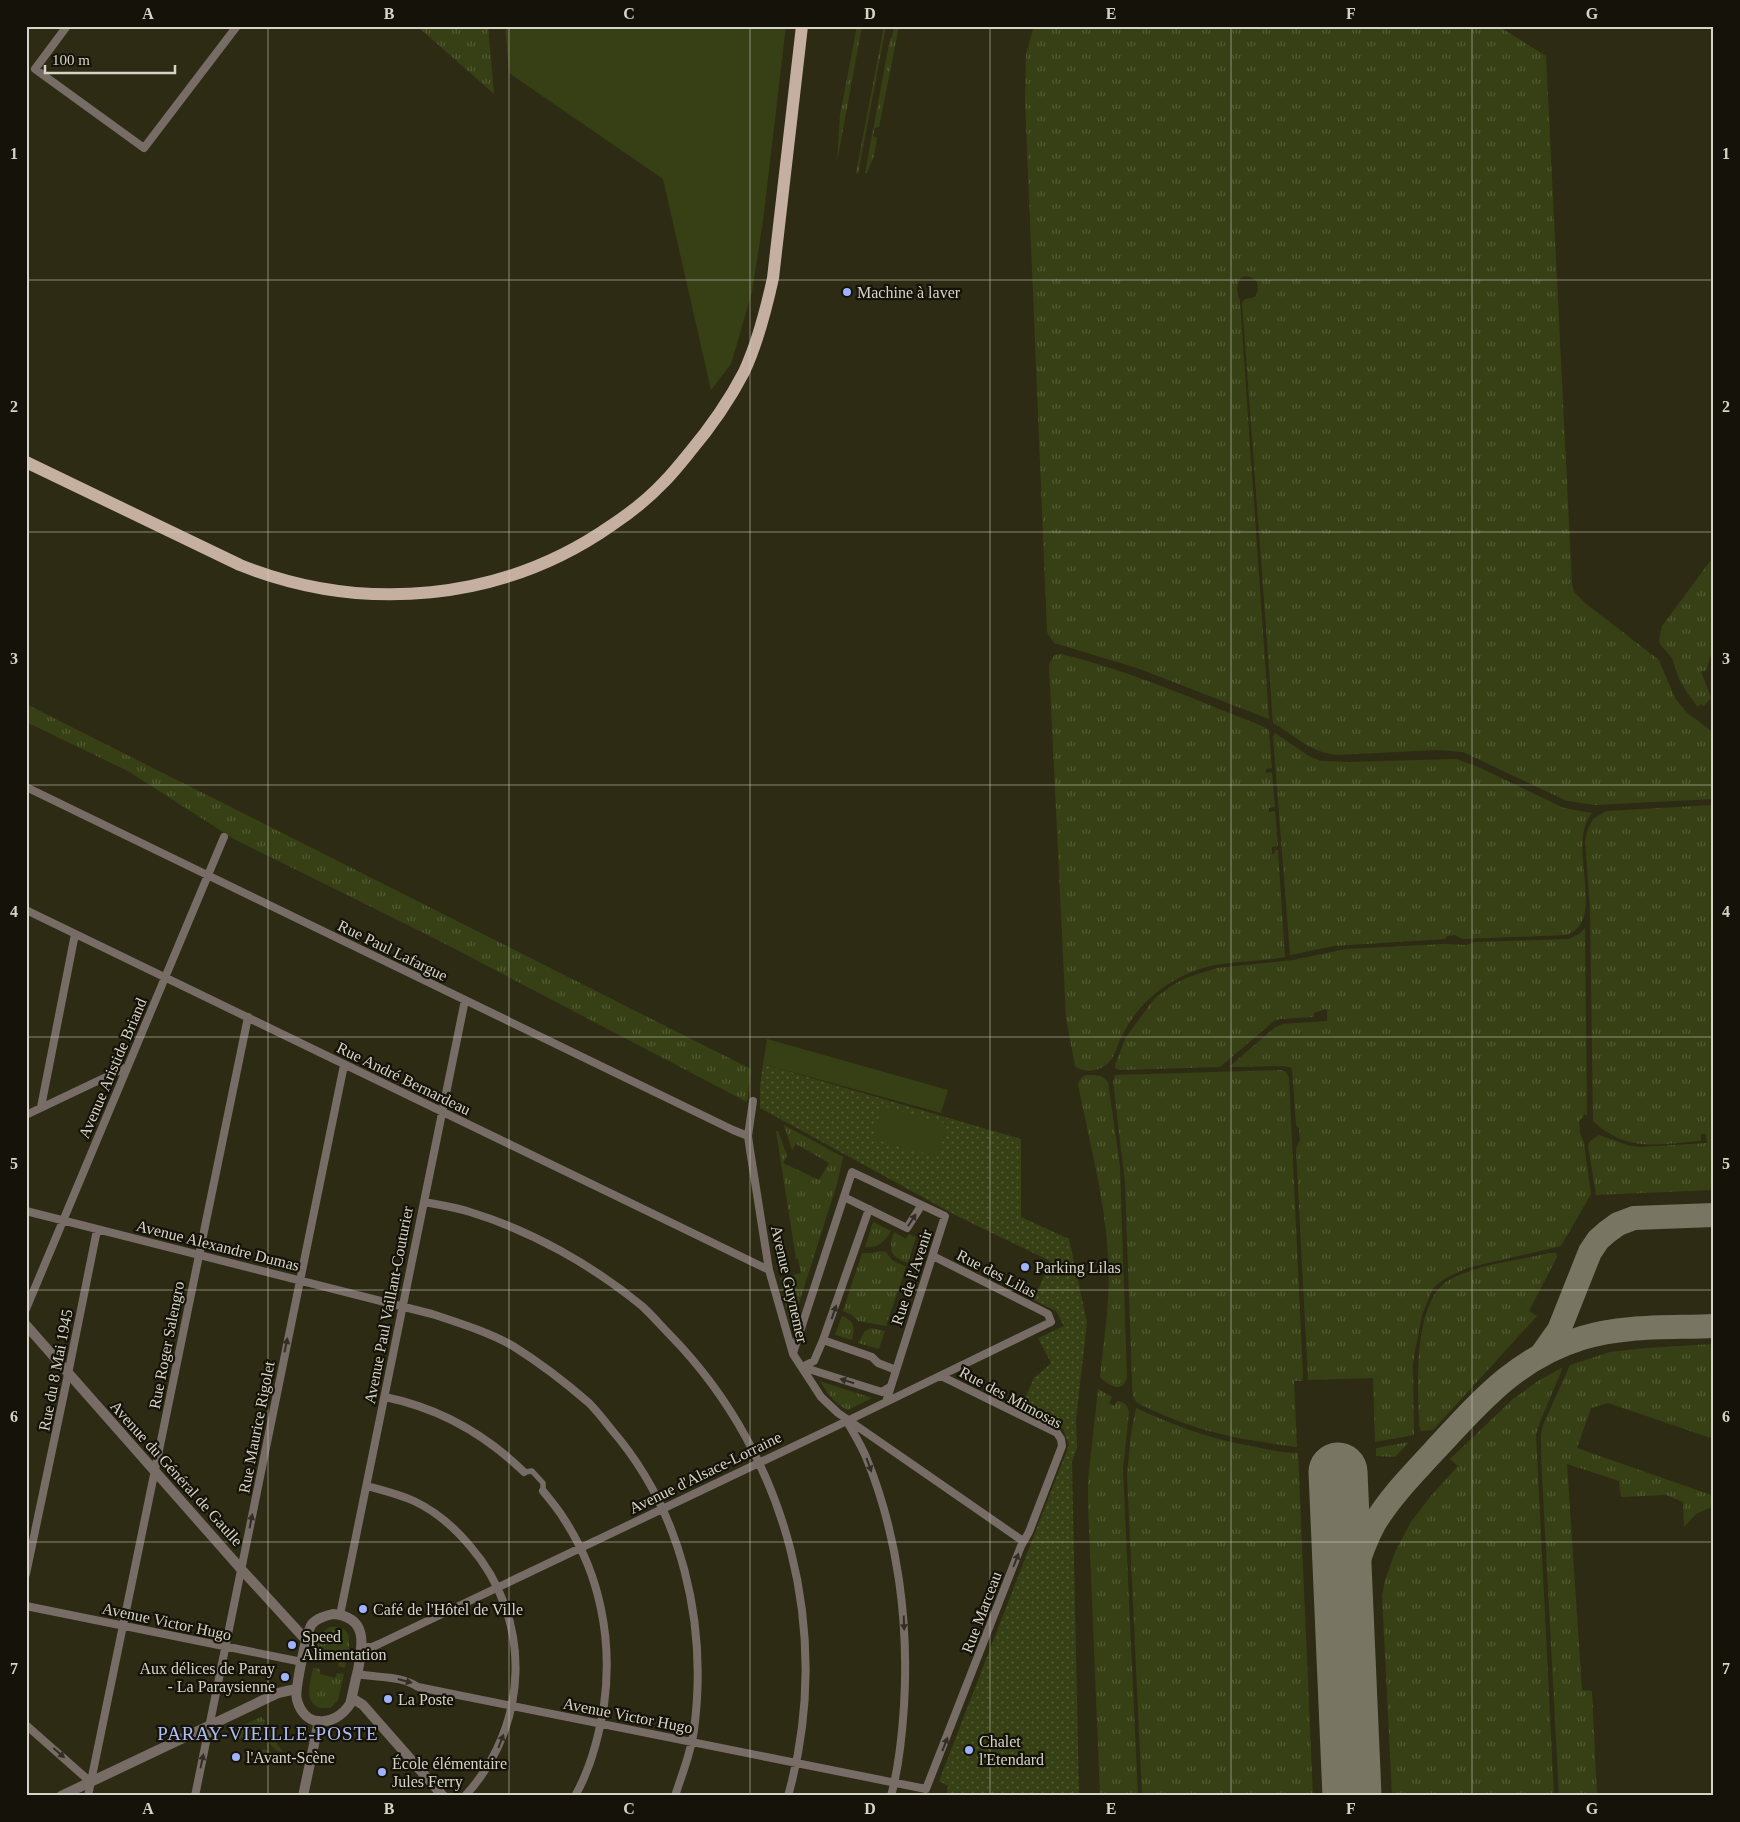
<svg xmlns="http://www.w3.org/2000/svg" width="1740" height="1822" viewBox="0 0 1740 1822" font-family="'Times New Roman',serif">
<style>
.grass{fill:url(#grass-tufts)}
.park{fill:url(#park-dots)}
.garden{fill:#374014}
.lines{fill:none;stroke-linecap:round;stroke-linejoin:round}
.taxiway{stroke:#787562;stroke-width:24}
.runway{stroke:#787562;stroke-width:59}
.pedestrian{stroke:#776c66;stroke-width:5.5}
.minor{stroke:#776c66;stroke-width:8}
.tertiary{stroke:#776c66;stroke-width:10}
.primary{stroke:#c5afa1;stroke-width:12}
.oneway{fill:#322e25}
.grid{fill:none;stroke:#d6d4c6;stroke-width:1;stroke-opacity:0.55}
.poi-dot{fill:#9fb3fd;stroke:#151309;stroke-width:2}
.labels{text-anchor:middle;stroke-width:4.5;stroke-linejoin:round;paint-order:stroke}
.poi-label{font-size:16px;fill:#d6d4c6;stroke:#151309;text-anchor:start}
.street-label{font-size:16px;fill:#d6d4c6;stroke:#151309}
.quarter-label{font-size:19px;letter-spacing:1px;fill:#aebef5;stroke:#151309}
.neatline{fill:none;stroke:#d6d4c6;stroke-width:2}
.grid-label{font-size:16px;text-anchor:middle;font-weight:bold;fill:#d6d4c6}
</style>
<defs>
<pattern id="grass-tufts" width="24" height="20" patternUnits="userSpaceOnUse" patternTransform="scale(1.25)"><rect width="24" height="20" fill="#374014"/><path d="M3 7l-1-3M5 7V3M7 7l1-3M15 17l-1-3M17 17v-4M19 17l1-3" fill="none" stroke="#535b35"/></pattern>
<pattern id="park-dots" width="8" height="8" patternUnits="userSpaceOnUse" patternTransform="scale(1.25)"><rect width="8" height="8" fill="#374014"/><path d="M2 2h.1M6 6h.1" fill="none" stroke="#535b35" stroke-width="1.8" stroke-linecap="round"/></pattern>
</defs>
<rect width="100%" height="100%" fill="#2e2b14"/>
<path class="grass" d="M417,26h71l6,68z
M857,26h5l-25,136 3,-47z
M884,26h2l-28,148 -2,-1z
M894,26h5l-20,101 -4,1 -2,8 4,2 -3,18 -7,17h-2l25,-134 2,-2z
M1034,26h464l48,30 26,529 3,8 10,10 74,57 16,38 11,14 28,21v66l-119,6 -28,-4 -104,-49 -26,-2 -99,5c-30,-3 -40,-18 -65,-32l-31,-420 3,-4 10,-2 3,-7 -1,-8c-15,-15 -25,2 -17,19l29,418 -132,-51 -83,-25 -7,-11 -22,-532 1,-46z
M1714,556v97l-4,5 -4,13h-5l10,27 -7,8 -3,-2 -3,3 -10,-13 -9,-15 -7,-21 -12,-14 -1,-4 3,-14z
M1061,654c70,17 135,46 201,72l7,4 3,38 -6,1v4l6,-1 3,35 -6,1v4l6,-1 3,35 -6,1v7l3,-1v-3h3l7,107c-21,4 -43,4 -64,7 -28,4 -54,18 -74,37 -10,9 -18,22 -25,34 -4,8 -6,20 -13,27 -8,9 -25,12 -34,4l-9,-48 -17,-353 5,-10z
M26,704l725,365 -4,33 -313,-164 -200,-99 -106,-68 -102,-49z
M1275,733l34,23 12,5 28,1 107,-3 20,7 88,42 28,5c-27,31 16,107 -25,122l-104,4 -8,-4 -8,1 -2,3 -111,7 -44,9 -17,-218z
M1714,805v385l-118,5 -8,-49 2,-5 9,-6 31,11 11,1 66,-4 -1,-9h-5v7c-42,3 -74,12 -108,-20l-3,-213 -5,-67 3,-12 5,-10 13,-8z
M1585,928l2,188 -2,-2 -6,7 1,12 4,10 7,51 -30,52 -94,22 -23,11 -11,9 -11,27 -7,36 -2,14 1,70 -39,7 -2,-64 -65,2 -12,-231 4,-9 -1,-12 -2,-1 -1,-3 -4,-55 -2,-2 -7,-1 -54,1 45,-39 8,-4 45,-3v-12l-13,4v4l-34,2 -6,2 -54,46 -100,3 -4,-1 -1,-4 11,-28 28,-38 17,-13 15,-8 15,-5 16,-5 76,-8 53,-11 99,-5 21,1 9,-3 93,-3 11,-5z
M1281,1070l5,2 3,6 14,297 -1,6h-8l3,66c-53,-7 -96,-14 -145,-37 -5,-3 -14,-5 -17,-10 -3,-4 -3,-13 -3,-19l-7,-198 -12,-102 2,-6z
M1086,1075c9,0 16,-1 22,7l12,84 7,212c-1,2 -2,5 -4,7 -7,6 -18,-3 -23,-8 4,-40 11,-80 8,-121 -3,-58 -19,-115 -30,-172l3,-6z
M784,1125l59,32 -6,27 -46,144 -11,-50 21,-5 -3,-14h-2l-20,-128h2l9,25 -4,7 36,17 10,-17 -33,-19 -4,6z
M873,1222l18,9c-5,10 -14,18 -26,16z
M894,1232l12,7 3,-5 7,3 -8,26c-18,-6 -20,-14 -14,-31z
M880,1251l6,1 6,8 14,7 -20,59 -28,-5 -6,-6 -9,-4 19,-58h10z
M1549,1253h7l1,4 -28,54 8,5 -104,114 -12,1 -2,-6c-1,-37 -7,-123 30,-145 26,-15 71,-20 100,-27z
M842,1316c13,5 13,12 10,24l-17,-5z
M871,1328l14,3 -6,18 -21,-6 7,-12z
M1714,1344v95l-106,-36 -17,5 -14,40 137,48v10l-18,8 -12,13 -1,-25 -17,-7 -45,2 -2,-16 -52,-17 15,226 10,1 5,105h-38l-18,-340v-22l2,-9 27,-60 40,-13 36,-4z
M1563,1367l-23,55 -4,12 18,362h-162l-10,-201 3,-14 10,-29 16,-30 19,-25 28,-31 -8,-7 63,-60 25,-18z
M820,1381l52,17 -24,12c-11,-4 -22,-18 -28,-29z
M1098,1389l14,8 -3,6 5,3 3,-5c8,1 11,4 12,12l-6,56 15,327h-38l-12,-293v-23z
M1136,1408c42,19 74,31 120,39 13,3 28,6 42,6l15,343h-171l-15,-321 4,-42z
M1409,1442l-14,15 -19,-1v-8z
M330,1627c28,-4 18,25 15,41l-7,-2 1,-5 -16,-3 -1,5 -7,-2c2,-12 2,-28 15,-34z
M313,1668l7,1v5l15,4 2,-5 7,1 -6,26 -8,8h-11c-16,-8 -8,-26 -6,-40z
M261,1717l4,4 -1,2 14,17 -1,4 6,8c-15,-2 -13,-16 -23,-24h-6l-4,4 -1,5 -3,3c-7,-3 -11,-1 -14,-10z
M265,1749l7,4 7,10 -20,-4 -6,-6z"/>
<path class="park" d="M763,1064l258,75v78l48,22 18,83 -11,97 1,29 -5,14 7,334h-133l2,-10 -9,-5 130,-336 -6,-16 -42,-22 13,-29 17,-15 -13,-25 26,-12 -8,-15 -22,-11 16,-39 -91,-44 -199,-109v-21z"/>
<path class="garden" d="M505,26h281l-23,195 -11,71 -21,72 -20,26 -48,-211 -154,-106z
M767,1039l181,51 -7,23 -178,-49z
M882,1106l65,18 -9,33 -65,-18z"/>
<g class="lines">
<path class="taxiway" d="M1542,1354l17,-24 31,-78 8,-12 9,-8 11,-8 16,-6 80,-3
M1345,1637c3,-39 10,-78 29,-113 16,-27 39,-50 60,-73 45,-48 82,-93 148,-113 42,-13 88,-10 132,-12"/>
<path class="runway" d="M1338,1472l14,324"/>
<path class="pedestrian" d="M524,1472l8,-1 11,12v8"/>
<path class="minor" d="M67,26l-32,43 109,79 93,-122
M26,787l707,343 15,6
M26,910l743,360
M753,1101l-5,35 2,14 19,120 24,84 28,43 17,16 185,128
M41,1107l34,-173
M26,1115l101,-48
M844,1197l63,31 14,-22
M424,1202c15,3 31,5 46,10 62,19 122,53 172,94 10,9 20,21 30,31 116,120 162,297 116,459
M26,1211l406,103c27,9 56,18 81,32 27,17 52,36 76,57 8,8 15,17 22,26 71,82 97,194 83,301 -3,23 -12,44 -19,66
M26,1309l198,-472
M823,1340l49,17 6,6 18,7
M793,1353l59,-181 93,44 -59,186
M802,1367l12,-6 9,-21 46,-131
M802,1367l80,25 8,-5
M385,1397c54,11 99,36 139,75
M848,1423c6,11 13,22 18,34 32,78 43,165 38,249 -2,30 -5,61 -13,90
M367,1486c15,4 32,8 47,15 21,10 41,27 56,45 63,73 60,179 -5,250
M543,1491c7,9 15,18 21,28 36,55 49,121 40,186 -5,31 -13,63 -29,91
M26,1574l40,-190 31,-154
M26,1606l276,56
M340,1615l125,-615
M362,1647h10l7,-3 468,-223 204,-99 -3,-8 -115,-58
M357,1674c21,4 43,1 61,13l508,102 95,-243 8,-14 33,-86 -1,-7 -4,-6 -116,-57
M26,1725l60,53 6,3
M88,1796l160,-779
M195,1796l149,-731"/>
<path class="tertiary" d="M26,1325l215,244 65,71
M333,1614c35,3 30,30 25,56 -3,11 -5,23 -8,34 -15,23 -45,25 -53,-4 -3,-8 10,-70 15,-76 5,-6 13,-8 21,-10z
M352,1698l11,7 80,91
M61,1796l217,-103 18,-4
M303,1796l16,-75"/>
<path class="primary" d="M26,462l214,103c123,49 262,37 372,-40 18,-12 37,-27 52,-43 9,-9 17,-19 25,-29 21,-25 40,-52 55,-81 14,-30 22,-62 29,-94l29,-252"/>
</g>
<defs><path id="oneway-solid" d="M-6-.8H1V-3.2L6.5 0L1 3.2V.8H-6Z" transform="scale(1.25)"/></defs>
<g class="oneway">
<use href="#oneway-solid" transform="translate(912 1220) rotate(-57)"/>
<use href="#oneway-solid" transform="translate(834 1312) rotate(-71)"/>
<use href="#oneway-solid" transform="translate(286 1345) rotate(-78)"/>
<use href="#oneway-solid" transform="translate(847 1381) rotate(-163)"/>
<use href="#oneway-solid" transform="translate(869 1465) rotate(70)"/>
<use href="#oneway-solid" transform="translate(251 1521) rotate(-79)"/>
<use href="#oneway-solid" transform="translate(1016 1560) rotate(-69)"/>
<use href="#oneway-solid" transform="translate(904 1623) rotate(88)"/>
<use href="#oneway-solid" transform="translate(405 1681) rotate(15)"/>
<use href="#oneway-solid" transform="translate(501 1741) rotate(-69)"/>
<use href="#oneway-solid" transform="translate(945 1744) rotate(-69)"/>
<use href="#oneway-solid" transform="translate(59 1753) rotate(41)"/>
<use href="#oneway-solid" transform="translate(202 1761) rotate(-78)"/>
</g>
<path class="grid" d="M268,26v1770M509,26v1770M750,26v1770M990,26v1770M1231,26v1770M1472,26v1770M26,280h1688M26,532h1688M26,785h1688M26,1037h1688M26,1290h1688M26,1542h1688"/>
<g class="poi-dot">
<circle cx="847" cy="292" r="5"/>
<circle cx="1025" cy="1267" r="5"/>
<circle cx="363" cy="1609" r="5"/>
<circle cx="292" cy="1645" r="5"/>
<circle cx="285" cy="1677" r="5"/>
<circle cx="388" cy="1699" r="5"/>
<circle cx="969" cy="1750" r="5"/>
<circle cx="236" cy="1757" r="5"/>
<circle cx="382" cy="1772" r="5"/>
</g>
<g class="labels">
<g class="poi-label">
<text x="857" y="298">Machine à laver</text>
<text x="1035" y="1273">Parking Lilas</text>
<text x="373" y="1615">Café de l'Hôtel de Ville</text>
<text x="302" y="1642">Speed<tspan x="302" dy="18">Alimentation</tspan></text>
<text x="275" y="1674" text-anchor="end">Aux délices de Paray<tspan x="275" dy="18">- La Paraysienne</tspan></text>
<text x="398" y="1705">La Poste</text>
<text x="979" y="1747">Chalet<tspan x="979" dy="18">l'Etendard</tspan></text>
<text x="246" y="1763">l'Avant-Scène</text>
<text x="392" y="1769">École élémentaire<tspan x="392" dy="18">Jules Ferry</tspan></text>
</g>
<g class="street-label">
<text transform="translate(393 950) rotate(26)" y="6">Rue Paul Lafargue</text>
<text transform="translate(112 1068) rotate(-67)" y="6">Avenue Aristide Briand</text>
<text transform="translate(404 1078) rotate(26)" y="6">Rue André Bernardeau</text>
<text transform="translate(218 1245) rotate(14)" y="6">Avenue Alexandre Dumas</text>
<text transform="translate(997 1273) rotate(27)" y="6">Rue des Lilas</text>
<text transform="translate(911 1277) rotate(-72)" y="6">Rue de l'Avenir</text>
<text transform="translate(790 1284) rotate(77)" y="6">Avenue Guynemer</text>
<text transform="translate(388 1305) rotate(-79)" y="6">Avenue Paul Vaillant-Couturier</text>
<text transform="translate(166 1345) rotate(-79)" y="6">Rue Roger Salengro</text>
<text transform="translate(55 1370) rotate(-79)" y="6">Rue du 8 Mai 1945</text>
<text transform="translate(1011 1397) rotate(28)" y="6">Rue des Mimosas</text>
<text transform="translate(256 1427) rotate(-79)" y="6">Rue Maurice Rigolet</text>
<text transform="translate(705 1472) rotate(-26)" y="6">Avenue d'Alsace-Lorraine</text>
<text transform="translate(177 1473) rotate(48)" y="6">Avenue du Général de Gaulle</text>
<text transform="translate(981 1612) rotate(-69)" y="6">Rue Marceau</text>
<text transform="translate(167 1621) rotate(12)" y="6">Avenue Victor Hugo</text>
<text transform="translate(628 1715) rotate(11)" y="6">Avenue Victor Hugo</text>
</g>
<g class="quarter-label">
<text x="268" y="1740">PARAY-VIEILLE-POSTE</text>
</g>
</g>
<rect width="1740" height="1822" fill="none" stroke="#151309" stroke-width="55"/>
<path d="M45 65v8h130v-8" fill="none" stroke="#d6d4c6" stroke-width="2.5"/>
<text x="52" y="65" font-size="15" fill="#d6d4c6" stroke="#151309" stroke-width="4" paint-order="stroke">100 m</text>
<rect x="28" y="28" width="1684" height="1766" class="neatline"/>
<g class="grid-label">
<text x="148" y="19">A</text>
<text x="389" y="19">B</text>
<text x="629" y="19">C</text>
<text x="870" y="19">D</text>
<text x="1111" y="19">E</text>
<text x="1351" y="19">F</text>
<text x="1592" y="19">G</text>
<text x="14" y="159">1</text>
<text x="1726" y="159">1</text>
<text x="14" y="412">2</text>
<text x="1726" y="412">2</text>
<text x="14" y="664">3</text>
<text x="1726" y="664">3</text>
<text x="14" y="917">4</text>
<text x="1726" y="917">4</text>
<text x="14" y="1169">5</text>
<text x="1726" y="1169">5</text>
<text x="14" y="1422">6</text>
<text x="1726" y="1422">6</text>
<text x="14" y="1674">7</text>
<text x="1726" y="1674">7</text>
<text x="148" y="1814">A</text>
<text x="389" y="1814">B</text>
<text x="629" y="1814">C</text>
<text x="870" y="1814">D</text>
<text x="1111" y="1814">E</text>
<text x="1351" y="1814">F</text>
<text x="1592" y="1814">G</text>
</g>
</svg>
